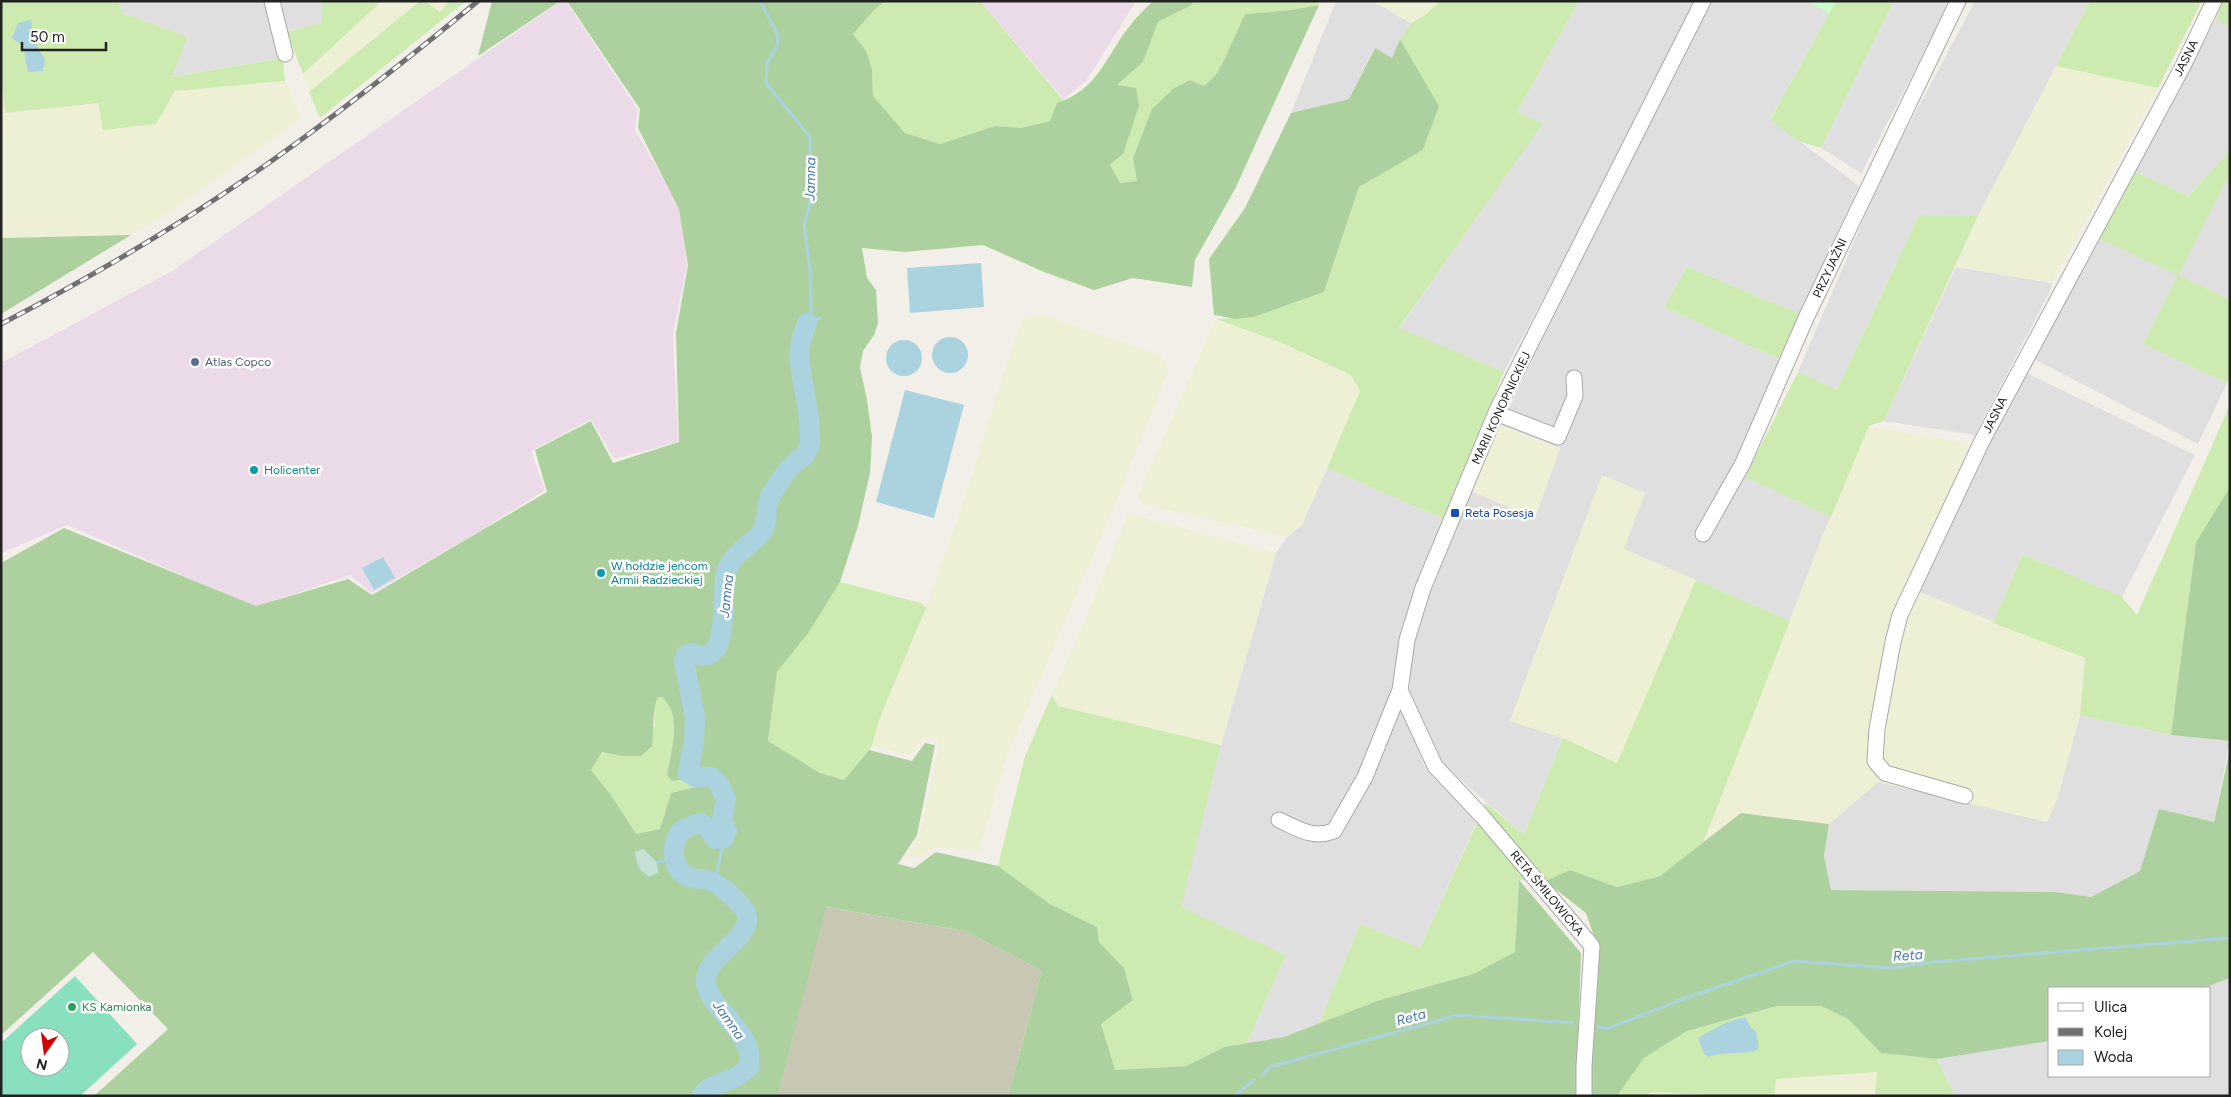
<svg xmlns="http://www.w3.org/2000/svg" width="2231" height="1097" viewBox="0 0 2231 1097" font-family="Figtree,sans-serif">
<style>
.residential{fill:#e0dfdf}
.industrial{fill:#ebdbe8}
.construction{fill:#c7c7b4}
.farmland{fill:#eef0d5}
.grass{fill:#cdebb0}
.forest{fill:#add19e;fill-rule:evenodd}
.wetland{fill:#c6e0d4}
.park{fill:#c8facc}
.pitch{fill:#88e0be;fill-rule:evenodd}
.water{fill:#aad3df}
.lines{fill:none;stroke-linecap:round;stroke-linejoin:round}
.stream{stroke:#aad3df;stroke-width:3}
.river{stroke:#aad3df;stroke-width:20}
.minor-casing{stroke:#a9a9a9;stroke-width:17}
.minor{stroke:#fff;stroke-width:15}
.rail-casing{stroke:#707070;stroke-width:5}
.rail{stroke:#fff;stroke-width:3;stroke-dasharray:9;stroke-linecap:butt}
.service-dot{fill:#5c6f8a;stroke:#fff;stroke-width:2}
.culture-dot{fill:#0f9aa8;stroke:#fff;stroke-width:2}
.transit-dot{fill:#1a4fb4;stroke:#fff;stroke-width:2}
.leisure-dot{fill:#2e9e5b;stroke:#fff;stroke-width:2}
.labels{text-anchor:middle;stroke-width:5;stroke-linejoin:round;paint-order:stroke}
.street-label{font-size:12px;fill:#222;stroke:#fff}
.service-label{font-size:12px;fill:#4e5e75;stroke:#fff;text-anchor:start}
.culture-label{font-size:12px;fill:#0d838f;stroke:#fff;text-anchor:start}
.transit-label{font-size:12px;fill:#164399;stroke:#fff;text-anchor:start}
.leisure-label{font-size:12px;fill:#27864d;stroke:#fff;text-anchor:start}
.water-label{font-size:14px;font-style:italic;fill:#4a7aab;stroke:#fff}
</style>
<rect width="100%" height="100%" fill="#f2efe9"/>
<path class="residential" d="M119,1h150l14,57 -112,19 17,-40 -66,-24z
M279,1h44l-1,22 -35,9z
M1336,1h36l39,22 -11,16 -8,19 -18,-10 -25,51 -58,14z
M1579,1h118l-78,153 -115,218 -105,-43 143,-206 -25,-11z
M1712,1h96l21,13 -59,105 89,67 -59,128 -113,-47 -23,40 115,52 -34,118 86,40 -41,104 -166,-72 -114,172 53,17 -39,97 -80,-70 -35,-69 4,-65 56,-141 66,28 25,-70 -59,-23 73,-152z
M1894,1h57l-90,172 -40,-25z
M1975,1h115l-112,215 -59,-1 -82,175 -39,-18 85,-198z
M2216,19l14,8v123l-41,46 -54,-24z
M2230,173v127l-51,-25 -36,69 84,39 -29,61 -166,-86 67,-119 80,36z
M1956,267l96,16 -1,6 -76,146 -91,-14z
M2023,371l172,84 -73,142 -99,-43 -30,69 -76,-32z
M1327,468l117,51 -45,119 -5,47 30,81 53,55 -57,127 -60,-24 -41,100 -35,13 -37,6 39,-88 -106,-48 41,-162 55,-192 11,-16 15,-12z
M2080,715l91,20 59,6 -16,81 -55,-13 -19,62 -49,26 -36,-5 -224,-2 -7,-34 5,-32 49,-43 169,41 11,-26z
M2230,978v118h-275l-18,-37 113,-18v35h160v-88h-7z"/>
<path class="industrial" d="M561,1h5l72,109 -3,20 45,78 7,58 -14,68 5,108 -64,17 -23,-40 -60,32 14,39 -73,46 -100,57 -22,-18 -95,32 -188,-82 -66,28v-190l171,-92z
M980,1h156l-49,79 -23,19z"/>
<path class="construction" d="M825,907l140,24 77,40 -34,125h-230z"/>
<path class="farmland" d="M382,1h38l-111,91 -6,-18z
M425,1h24l-9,11z
M1372,1h69l-16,14 -14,8z
M2056,66l102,22 -106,195 -96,-16 22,-51z
M1,69l5,44 92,-10 58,21 19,-33 110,-10 16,37 -138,99 -32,18 -130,3z
M1045,315l116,41 8,13 -53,133 -109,254 -28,95 -43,-4 -15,11 -13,-1 11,-21 20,-89 -2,-8 -12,-1 -15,17 -38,-9 6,-23 48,-115 42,-120 47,-151 8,-19z
M1216,319l64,23 71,33 9,16 -58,134 -15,12 -144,-33 -5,-9z
M1501,425l59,23 -25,70 -66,-28z
M1869,426l103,18 -55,147 168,67 -5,57 -22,81 -11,26 -169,-40 -49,42 -87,-11 -39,30 121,-311z
M1602,475l43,18 -21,56 72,31 -79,183 -54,-25 -53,-17z
M1128,513l148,40 -55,192 -163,-39 -6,-11 41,-94z
M1877,1072l-2,24h-101l1,-17z
M1652,1092l75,4h-82z"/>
<path class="grass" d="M1,1h118l3,12 66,24 -16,40 111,-19 2,23 -110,10 -19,33 -53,6 -5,-27 -93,10 -4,-44z
M323,1h59l-79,73 -16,-42 34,-9z
M420,1h5l15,11 9,-11h17l-146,117 -11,-26z
M886,1h94l84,100 -7,2 -7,18 -29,7 -26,-2 -55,18 -35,-11 -32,-37 -1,-27 -19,-35 22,-25z
M1193,1h125l1,4 -28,5 -46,4 -21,46 -9,16 -11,10 -14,-6 -16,8 -22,22 -19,48 4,23 -17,2 -10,-18 13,-11 -7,-68 27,-24 15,-40 34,-17z
M1441,1h138l-62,111 26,11 -144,205 105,44 -60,147 -117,-51 33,-77 -9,-16 -71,-33 -64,-23 38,-2 70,-25 35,-105 64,-37 16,-44 -39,-67 11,-16 14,-8z
M1836,1h58l-73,147 -23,-7 -28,-21z
M2090,1h112l-44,87 -102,-22z
M2223,1h7v26l-14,-8z
M2230,150v23l-51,102 51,25v76l-3,7 -84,-39 35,-69 -79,-36 36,-67 54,24z
M1919,215l59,1 -94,205 -15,5 -38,91 -86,-40 53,-105 39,18z
M1687,267l113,47 -21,45 -115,-52z
M2230,405v82l-34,55 -25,193 -91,-20 5,-57 -92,-35 30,-69 99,43 15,18z
M1696,580l94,41 -87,222 -43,33 -43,11 -47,-17 -25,11 -26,-1 -4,72 -42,22 -93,26 -61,24 41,-100 60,24 66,-145 38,32 39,-97 54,25z
M840,582l81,21 5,5 -35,83 -13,32 -6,23 -28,34 -24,-7 -52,-32 9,-69 32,-40z
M1052,695l6,11 163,39 -40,162 105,48 -39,88 -23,4 -38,19 -72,4 -13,-46 32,-24 -9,-32 -25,-26 -2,-15 -47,-23 -52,-38 27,-110z
M662,696c21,20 9,54 5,79l19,4 9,8 -24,6 -11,36 -25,5 -24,-39 -20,-25 10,-18 21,4 33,-30 -1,-23 4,-6z
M1777,1006h44l27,13 33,34 56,6 18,37h-80l2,-24 -101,7 -2,17h-47l-75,-4 -7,4h-28l27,-38 43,-27z"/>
<path class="forest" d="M492,1h68l-82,55z
M567,1h319l-11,8 -22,25 13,17 6,18 1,27 32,37 35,11 55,-18 26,2 29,-7 7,-18c42,-13 50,-50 75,-80 6,-8 14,-15 21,-22h40l-1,4 -34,17 -15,40 -26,23 19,3 3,18 -16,48 -13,11 10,18 17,-2 -4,-23 19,-49 22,-21 16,-8 14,6 11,-10 9,-16 21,-46 46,-4 28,-5 -84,184 -40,71 -3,27 -59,-9 -39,12 -50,-18 -61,-27 -78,7 -43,-4 5,30 9,12 2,33 -4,12 -11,16 -3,16 7,33 5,37 -2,36 -12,53 -18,56 -31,50 -32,40 -9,69 52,32 24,7 25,-30 43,11 13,-18 10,2 -18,90 -19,29 16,4 22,-16 62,14 52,38 47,23 2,15 25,26 9,32 -32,24 14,46 71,-4 38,-19 60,-10 96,-37 93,-26 42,-22 4,-72 62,73 -5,143h-568l34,-125 -77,-40 -139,-24 -48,189h-684l74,-67 -75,-77 -92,83v-472l63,-35 192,78 92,-27 24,16 175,-103 -12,-42 56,-29 22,42 66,-21 -3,-109 12,-68 -9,-56 -41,-81 2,-19zM658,697h4c21,19 9,53 5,78l5,6 14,-2 9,8 -24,6 -11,36 -24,5 -25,-39 -20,-25 11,-18 20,4h19l11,-10c2,-13 0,-39 6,-49z
M1400,39l39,67 -16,44 -64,37 -35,105 -70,25 -18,2 -22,-4 -5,-56 36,-51 46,-95 58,-14 26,-51 17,10z
M131,235l-130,79v-76z
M2230,487v254l-59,-6 25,-193z
M2230,749v229l-27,10h-153v53l-113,18 -56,-6 -33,-34 -27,-13h-44l-90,25 -43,27 -27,38h-28l9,-148 -12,-35 -41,-32 25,-11 47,17 43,-11 81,-63 88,11 -5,32 7,34 224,2 36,5 49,-26 19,-62 55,13z"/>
<path class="wetland" d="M643,849l14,13 1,11 -9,4c-10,-7 -13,-13 -14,-25z"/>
<path class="park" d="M1808,1h28l-7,13z"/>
<path class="pitch" d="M75,976l62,68 -57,52h-79v-53zM30,1037h30v30h-30z"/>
<path class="water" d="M31,20l3,20 11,20 -2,11 -15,1 -5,-26 -11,-8 6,-15z
M981,263l3,44 -74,6 -3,-45z
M932 355a18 18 0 1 1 36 0a18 18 0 1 1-36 0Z
M886 358a18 18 0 1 1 36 0a18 18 0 1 1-36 0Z
M905,390l59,15 -30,113 -58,-16z
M383,557l12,21 -21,12 -12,-22z
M1745,1017l7,12 4,2 3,17c-9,8 -34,2 -50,9l-5,-3 -6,-16 27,-15z"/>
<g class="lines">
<path class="stream" d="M760,1l18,34 -1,11 -10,17 -1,20 44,54v67l-6,20 6,46 1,40 -4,13
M807,322l13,-4
M657,862l18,-3
M715,883l9,-45
M1598,1027l11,1 77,-30 108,-37 96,7 45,-6 295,-24
M1262,1075l8,-8 188,-52 115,8
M709,1088l1,8
M1234,1096l20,-16"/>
<path class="river" d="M701,1096l8,-8 25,-10 15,-10c0,-5 1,-11 0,-15 -4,-26 -46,-51 -43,-75 3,-25 49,-41 40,-65 -4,-9 -27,-30 -36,-32 -10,-3 -21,-1 -29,-9 -10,-12 -10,-36 5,-44 4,-2 10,-3 14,-5l6,3 10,13 8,-1 3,-7 -5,-10 4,-22 -7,-15 -8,-7h-16l-7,-4 6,-31 1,-25 -11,-56 2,-6 8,-2c38,19 27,-65 32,-81 6,-18 24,-26 35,-39 8,-9 4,-26 9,-36 6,-11 16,-26 25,-34 4,-4 11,-7 13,-13 7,-20 -6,-65 -8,-87 -2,-13 2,-28 7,-40"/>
<defs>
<path id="minor" d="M272,1l13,53
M1496,413l62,24 17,-41 -1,-18
M1703,534l40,-71 63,-145 152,-317
M1965,796l-80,-23 -10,-12 2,-32 16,-87 7,-27 82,-174 201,-375 31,-65
M1279,820c20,9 33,19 55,11l31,-54 35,-87
M1584,1096v-30l8,-120 -110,-130 -47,-50 -35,-76 7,-50 16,-52 75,-180 205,-407"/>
</defs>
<use href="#minor" class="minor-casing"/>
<use href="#minor" class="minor"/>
<defs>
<path id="rail" d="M1,324c104,-54 206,-115 301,-185 60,-44 118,-90 176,-138"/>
</defs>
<use href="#rail" class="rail-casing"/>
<use href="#rail" class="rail"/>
</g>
<circle class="service-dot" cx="195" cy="362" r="5"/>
<g class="culture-dot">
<circle cx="254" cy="470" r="5"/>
<circle cx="601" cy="573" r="5"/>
</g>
<rect class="transit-dot" x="1450" y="508" width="10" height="10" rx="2.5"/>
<circle class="leisure-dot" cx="72" cy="1007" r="5"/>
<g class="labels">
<g class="street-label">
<text transform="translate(2186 58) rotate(-63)" y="4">JASNA</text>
<text transform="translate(1830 268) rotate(-65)" y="4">PRZYJAŹNI</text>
<text transform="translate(1501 408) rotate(-65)" y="4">MARII KONOPNICKIEJ</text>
<text transform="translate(1995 415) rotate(-63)" y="4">JASNA</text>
<text transform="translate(1547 893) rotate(50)" y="4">RETA ŚMIŁOWICKA</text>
</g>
<g class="service-label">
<text x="205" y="366">Atlas Copco</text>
</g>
<g class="culture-label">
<text x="264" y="474">Holicenter</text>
<text x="611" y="570">W hołdzie jeńcom<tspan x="611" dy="14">Armii Radzieckiej</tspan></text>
</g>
<g class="transit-label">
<text x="1465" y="517">Reta Posesja</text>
</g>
<g class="leisure-label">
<text x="82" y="1011">KS Kamionka</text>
</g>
<g class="water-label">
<text transform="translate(810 179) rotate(-89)" y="5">Jamna</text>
<text transform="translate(726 596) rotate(-84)" y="5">Jamna</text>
<text transform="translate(1908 955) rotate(-4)" y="5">Reta</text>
<text transform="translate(1411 1017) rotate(-15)" y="5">Reta</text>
<text transform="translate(729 1020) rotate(55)" y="5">Jamna</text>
</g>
</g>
<rect width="2231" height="1097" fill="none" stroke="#222222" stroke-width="5"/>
<rect x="2048" y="987" width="162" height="90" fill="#ffffff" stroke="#a7a7a7"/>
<rect x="2058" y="1003" width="25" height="8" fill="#ffffff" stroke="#a7a7a7"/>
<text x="2094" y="1012" font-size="15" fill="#222222">Ulica</text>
<rect x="2058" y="1028" width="25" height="8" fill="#707070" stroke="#a7a7a7"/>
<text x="2094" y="1037" font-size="15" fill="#222222">Kolej</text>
<rect x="2058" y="1050" width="25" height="15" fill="#aad3df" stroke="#a7a7a7"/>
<text x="2094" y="1062" font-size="15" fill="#222222">Woda</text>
<g transform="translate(45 1052) rotate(194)"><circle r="24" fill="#ffffff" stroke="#a7a7a7"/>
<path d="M0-4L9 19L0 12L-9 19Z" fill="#d40000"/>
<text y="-8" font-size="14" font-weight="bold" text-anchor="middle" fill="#222222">N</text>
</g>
<path d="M22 42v8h84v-8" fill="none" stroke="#222222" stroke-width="2.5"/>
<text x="30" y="42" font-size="15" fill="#222222" stroke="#ffffff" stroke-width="4" paint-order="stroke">50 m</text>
</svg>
